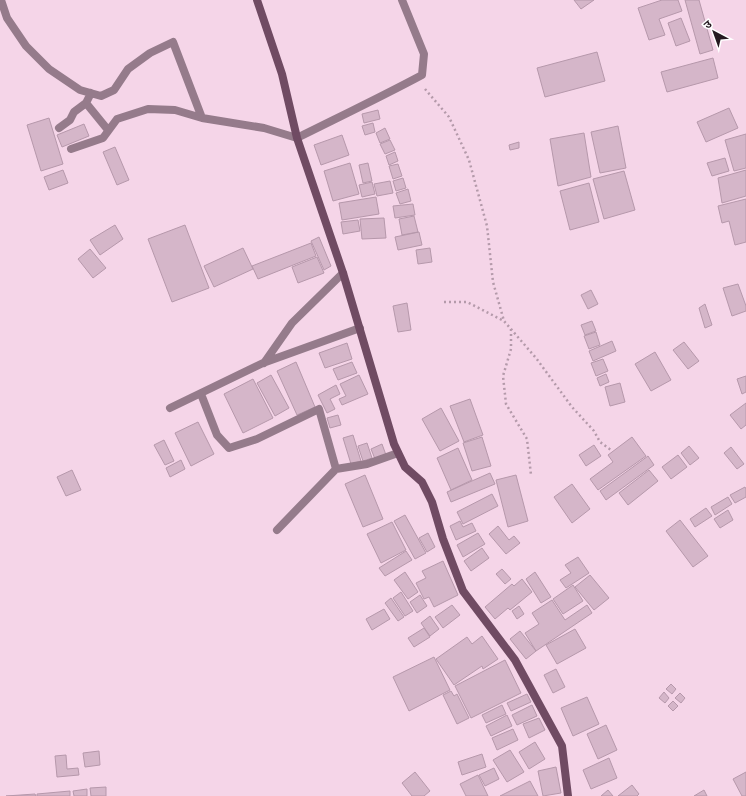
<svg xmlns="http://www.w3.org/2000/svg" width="746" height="796" viewBox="0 0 746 796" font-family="Arial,'Noto Sans Devanagari',sans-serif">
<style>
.building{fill:#d5b6c9;stroke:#b698ab}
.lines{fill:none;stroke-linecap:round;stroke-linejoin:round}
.path{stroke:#b49aaa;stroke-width:2.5;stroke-dasharray:2 3;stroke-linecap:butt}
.minor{stroke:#957b8b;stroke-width:8}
.secondary{stroke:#704b63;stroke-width:8}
</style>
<rect width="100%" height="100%" fill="#f5d5e8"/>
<path class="building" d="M574,0h20l-13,9z
M662,0h16l4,11 -23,8 6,16 -16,5 -11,-32z
M685,0h14l14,50 -13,4z
M681,18l9,23 -14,5 -8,-23z
M597,52l8,29 -60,16 -8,-29z
M713,58l5,20 -51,14 -6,-20z
M729,108l9,20 -32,14 -9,-20z
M378,110l2,9 -16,4 -2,-9z
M49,118l14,46 -22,7 -14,-46z
M373,123l2,9 -10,3 -3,-9z
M84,124l5,12 -27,11 -5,-12z
M618,126l8,42 -26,5 -9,-41z
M385,128l5,11 -10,4 -4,-10z
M584,133l7,44 -33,9 -8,-47z
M746,134v34l-12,3 -9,-31z
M342,135l7,20 -28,10 -7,-20z
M390,140l5,10 -10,4 -5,-10z
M519,142v6l-9,2 -1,-5z
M115,147l14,33 -12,5 -14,-33z
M395,152l3,9 -9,4 -3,-9z
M725,158l4,13 -17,5 -5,-13z
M350,163l9,31 -26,7 -9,-30z
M368,163l4,18 -9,2 -4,-18z
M398,164l4,12 -9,3 -4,-13z
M63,170l5,13 -19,7 -5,-13z
M746,170v26l-24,7 -4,-25z
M624,171l11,39 -31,9 -11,-40z
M403,178l3,10 -10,3 -3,-10z
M390,181l3,12 -16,3 -3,-12z
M372,182l3,12 -13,3 -3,-12z
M589,183l10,39 -29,8 -10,-39z
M408,189l3,12 -11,3 -4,-11z
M376,197l3,17 -37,6 -3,-17z
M746,199v43l-11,3 -6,-24 -7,2 -4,-17z
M413,204l2,11 -20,3 -2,-12z
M414,216l4,16 -16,3 -3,-16z
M384,218l2,20 -24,1 -2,-20z
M358,220l2,11 -17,3 -2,-12z
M115,225l8,14 -23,16 -10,-15z
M185,225l24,63 -37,14 -24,-63z
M419,232l3,13 -24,5 -3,-13z
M319,237l12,29 -7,4 -13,-29z
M311,243l5,13 -58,23 -6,-13z
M243,248l10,21 -39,18 -10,-21z
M430,248l2,14 -14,2 -2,-14z
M90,249l16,19 -13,10 -15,-19z
M317,257l7,16 -26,10 -6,-16z
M738,284l8,22v5l-14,5 -9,-28z
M591,290l7,14 -10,5 -7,-14z
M407,303l4,27 -13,2 -5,-26z
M705,304l7,21 -7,3 -6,-20z
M592,321l4,10 -11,4 -4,-10z
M596,332l4,13 -11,4 -5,-13z
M612,341l4,10 -23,10 -4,-10z
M684,342l15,19 -11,8 -15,-19z
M347,343l5,16 -27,9 -6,-15z
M655,352l16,28 -20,11 -16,-27z
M603,359l5,12 -12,5 -5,-13z
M296,362l19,45 -18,8 -20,-44z
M352,362l5,11 -19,7 -5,-11z
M606,374l3,8 -9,4 -3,-8z
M271,375l18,33 -14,8 -18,-33z
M359,375l9,19 -26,11 -3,-6 7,-3 -6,-12z
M746,376v16l-4,2 -5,-15z
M253,379l20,39 -30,15 -19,-39z
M620,383l5,19 -15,4 -5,-19z
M336,385l4,9 -10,5 5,10 -8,4 -9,-18z
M470,399l13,36 -19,7 -14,-36z
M746,403v22l-5,4 -11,-14z
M441,408l18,33 -19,10 -18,-32z
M338,415l3,10 -11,3 -3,-10z
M198,422l16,32 -23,12 -16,-33z
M353,435l8,26 -10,3 -8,-26z
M482,437l9,29 -19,5 -9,-28z
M632,437l14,19 -48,34 -8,-11 23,-17 -5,-7z
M164,440l10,21 -9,4 -11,-20z
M367,443l5,15 -9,3 -5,-15z
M382,444l4,11 -11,4 -4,-10z
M594,445l7,11 -15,10 -7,-11z
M689,446l10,12 -9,7 -9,-12z
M731,447l13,17 -7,5 -13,-16z
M458,448l14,32 -21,10 -14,-32z
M678,455l9,12 -16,12 -9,-12z
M648,456l6,9 -48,35 -6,-9z
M181,460l4,9 -15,8 -4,-9z
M72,470l9,20 -15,6 -9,-19z
M649,470l9,11 -30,24 -9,-12z
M490,473l5,11 -44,18 -4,-10z
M365,475l18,44 -20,8 -18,-43z
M516,475l12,46 -20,6 -12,-47z
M572,484l18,25 -18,14 -18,-26z
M745,487l1,2v8l-11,6 -5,-8z
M492,494l6,12 -35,18 -6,-12z
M728,497l4,7 -17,11 -4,-8z
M706,508l6,8 -17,11 -5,-8z
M728,510l5,10 -13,8 -6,-9z
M405,515l21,38 -11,6 -21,-38z
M680,520l28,36 -15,11 -27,-36z
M460,521l3,6 9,-4 4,8 -20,9 -6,-14z
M392,522l14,28 -25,13 -14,-29z
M498,526l11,14 5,-4 6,7 -14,11 -17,-20z
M428,533l7,14 -8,5 -8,-14z
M478,533l7,11 -22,13 -6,-12z
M482,548l7,10 -18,13 -7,-10z
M406,551l6,9 -27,16 -6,-8z
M578,557l11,16 -23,15 -6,-8 11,-7 -6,-8z
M443,561l15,34 -24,12 -5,-10 -5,2 -8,-16 10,-5 -4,-7z
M502,569l9,10 -6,5 -9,-10z
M405,572l13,20 -10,7 -14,-19z
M535,572l16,25 -10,6 -15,-24z
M590,575l19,23 -15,12 -19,-23z
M522,579l10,13 -22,18 -2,-2 -13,11 -10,-12 27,-23 2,2z
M573,585l10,16 -20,13 -10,-15z
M401,592l12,19 -8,5 -12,-18z
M420,595l7,11 -10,7 -7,-11z
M391,598l13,19 -6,4 -13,-18z
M552,600l13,20 22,-15 5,8 -56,38 -11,-18 14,-9 -7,-11z
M452,605l8,10 -17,13 -8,-11z
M519,606l5,8 -7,5 -5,-8z
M384,609l6,10 -18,11 -6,-11z
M430,616l9,13 -9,7 -9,-13z
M424,628l6,9 -16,10 -6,-9z
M575,629l11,19 -29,16 -11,-19z
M520,631l16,20 -10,8 -16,-20z
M482,636l16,23 -15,10 -1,-3 -28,19 -18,-26 31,-22 5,7z
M434,657l16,33 -41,21 -16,-34z
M505,660l16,33 -50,25 -16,-32z
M556,669l9,18 -12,6 -9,-18z
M671,684l5,5 -4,5 -6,-5z
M451,691l3,5 3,-2 12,24 -12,6 -14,-29z
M664,692l5,6 -4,5 -6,-5z
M680,693l5,5 -4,5 -6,-5z
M527,694l4,8 -20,9 -4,-8z
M587,697l12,27 -26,12 -12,-28z
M673,701l5,5 -5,5 -5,-5z
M502,705l4,9 -20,9 -4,-8z
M532,705l5,11 -20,9 -5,-10z
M507,715l5,11 -21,10 -5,-10z
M539,718l6,12 -16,8 -6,-14z
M606,725l11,25 -19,9 -11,-25z
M513,729l5,11 -21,10 -5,-12z
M535,742l10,17 -16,10 -10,-17z
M510,750l14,22 -17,10 -14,-22z
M99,751l1,14 -15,2 -2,-14z
M482,754l4,13 -24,8 -4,-13z
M66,755l1,14 11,-1 1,7 -22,2 -2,-21z
M609,758l8,20 -26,11 -8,-19z
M556,767l5,26 -18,3 -5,-25z
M494,768l5,11 -14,7 -6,-11z
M415,772l15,19 -6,5h-12l-10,-13z
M746,772v24h-4l-9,-17z
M478,775l10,21h-22l-6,-12z
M530,781l8,15h-38z
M632,785l7,9 -2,2h-19z
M106,787v9h-15l-1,-8z
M87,789v7h-13l-1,-5z
M608,790l5,6h-12z
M704,790l3,6h-13z
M70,791v5h-33v-2z
M35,794l1,2h-30z"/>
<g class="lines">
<path class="path" d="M425,89l24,28 20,43 18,66 6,56 11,39 32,37 36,49 22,24 6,11 11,8
M444,302h23l37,19
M511,329v20l-8,27 3,28 21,35 4,36"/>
<path class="minor" d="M1,0l6,18 19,28 23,23 31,21 21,6 13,-6 14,-21 22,-16 23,-11 29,76 62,10 33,10c42,-21 84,-41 125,-63l2,-21 -22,-54
M91,93l-5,10 22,27
M59,128l11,-8 4,-8 12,-9
M71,149l32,-11 14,-19 31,-10 27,1 27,8
M264,363l28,-40 51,-50
M201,394l16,41 12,13 28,-9 62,-30 17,60 31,-5 31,-11
M170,408l93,-45 97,-35
M277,530l59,-61"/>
<path class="secondary" d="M257,0l25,74 15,64 46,135 51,171 11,23 17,15 10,20 11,37 20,52 52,69 47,86 6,50"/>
</g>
<g transform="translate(714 32) rotate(319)" stroke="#ffffff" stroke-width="3" paint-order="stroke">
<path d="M0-3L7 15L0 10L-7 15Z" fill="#251a21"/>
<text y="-6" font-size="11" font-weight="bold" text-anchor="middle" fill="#251a21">उ</text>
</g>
</svg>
